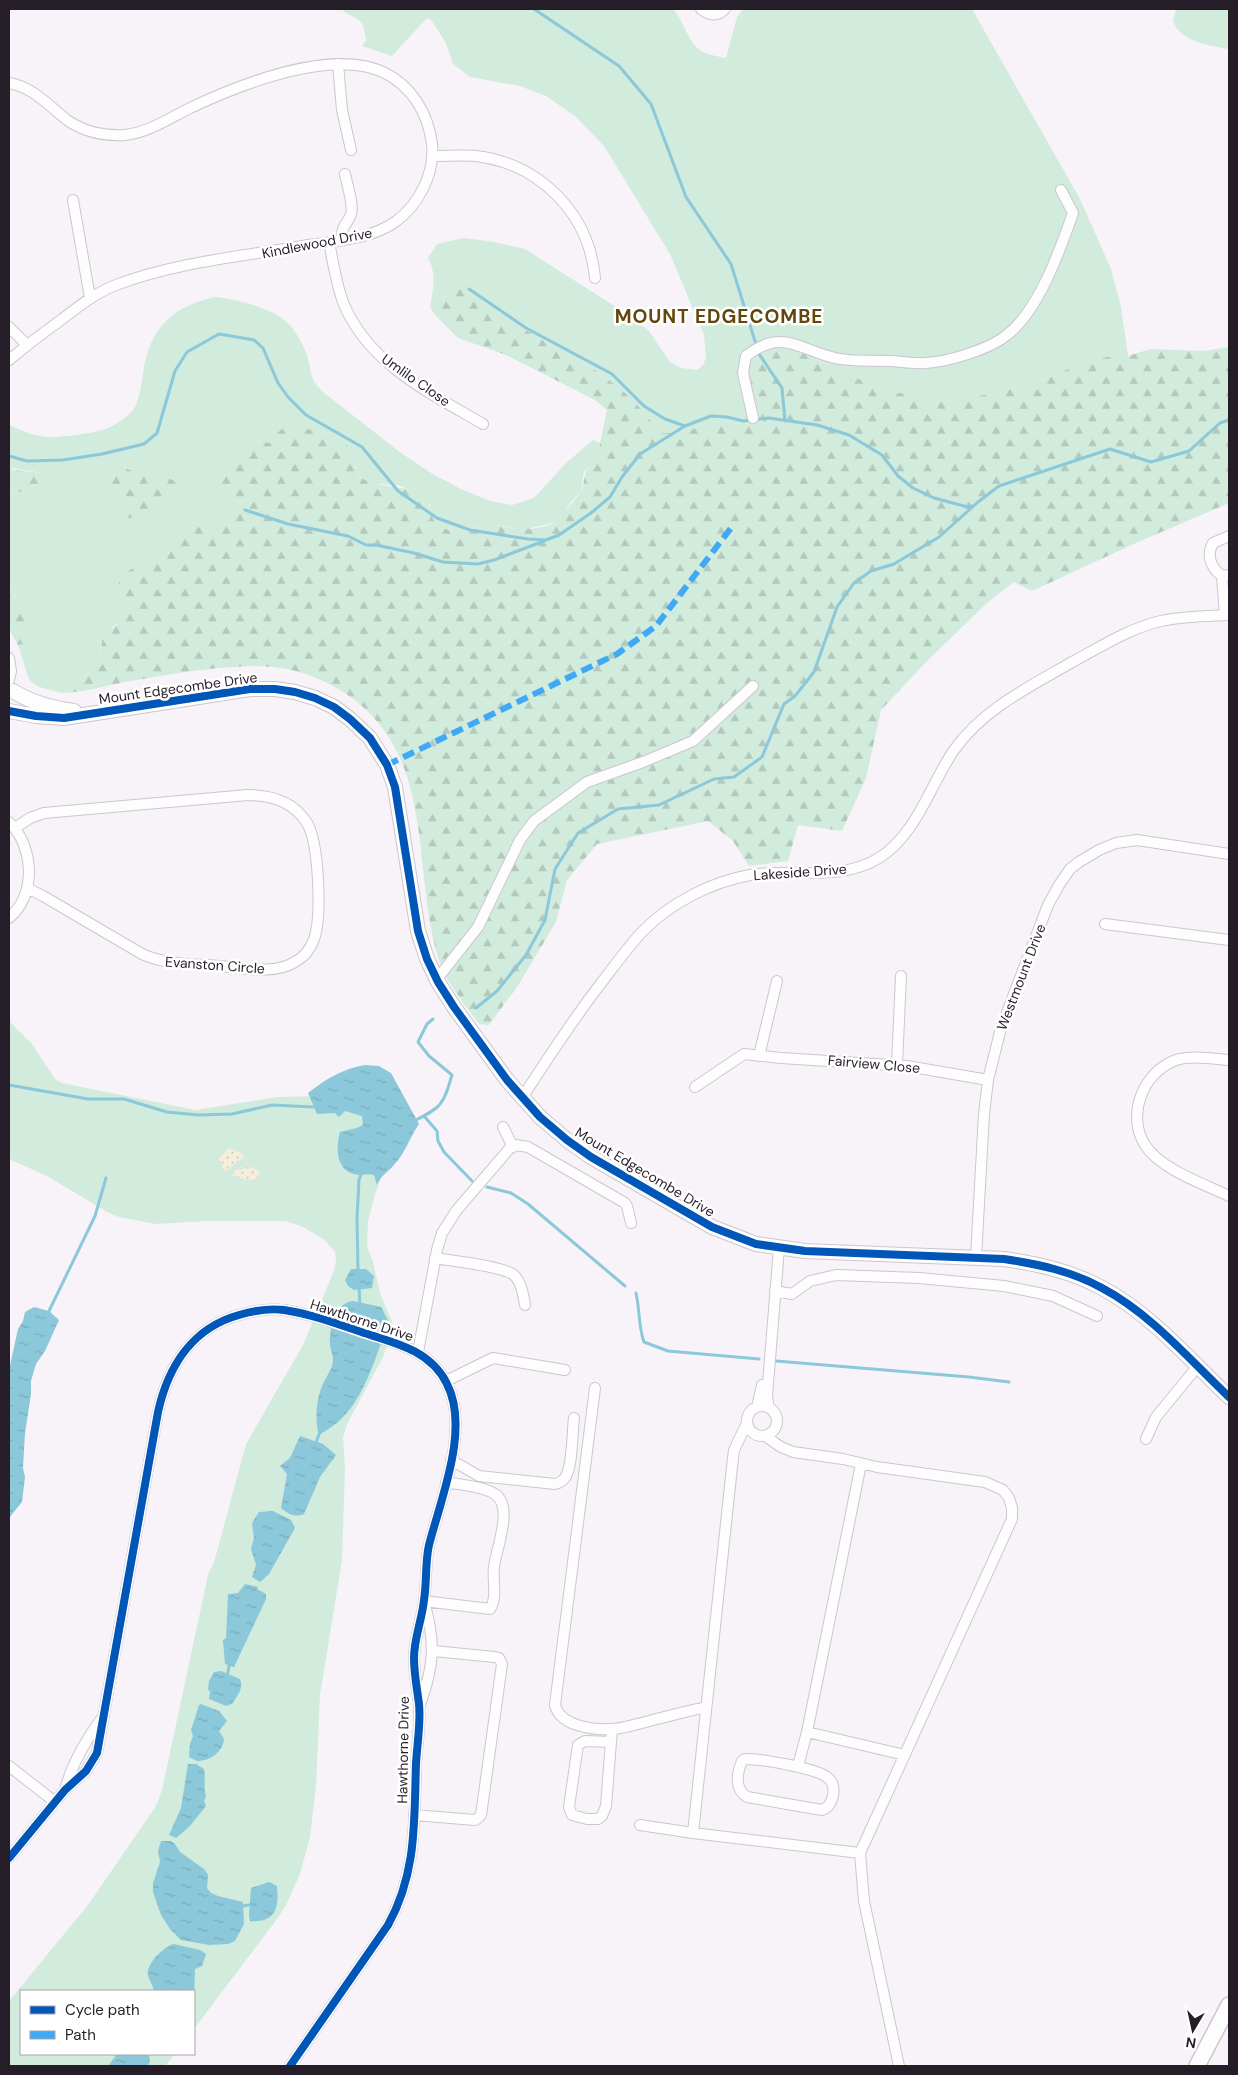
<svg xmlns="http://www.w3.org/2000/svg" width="1238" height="2075" viewBox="0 0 1238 2075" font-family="'DM Sans',sans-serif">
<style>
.grass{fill:#d1ebdc}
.forest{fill:url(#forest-firs)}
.sand{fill:url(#sand-dots)}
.water{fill:url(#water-ripples)}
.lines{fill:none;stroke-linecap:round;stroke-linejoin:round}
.stream{stroke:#8bc8d9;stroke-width:3}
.minor-casing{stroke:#ccc6ce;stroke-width:12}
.tertiary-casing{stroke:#ccc6ce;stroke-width:16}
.secondary-casing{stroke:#ccc6ce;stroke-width:18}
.minor{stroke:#fefdfe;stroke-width:10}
.tertiary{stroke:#fefdfe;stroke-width:14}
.secondary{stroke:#fefdfe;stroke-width:15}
.quiet{stroke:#3fa9f5;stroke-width:6;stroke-dasharray:12 6;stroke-linecap:butt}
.cycleway-casing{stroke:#fff;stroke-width:11}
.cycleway{stroke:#0057b8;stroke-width:8}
.labels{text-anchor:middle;stroke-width:5;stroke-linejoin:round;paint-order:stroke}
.street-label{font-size:14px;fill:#251d27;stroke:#fff}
.district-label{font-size:19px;font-weight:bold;letter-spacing:1px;fill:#63460c;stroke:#fff}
</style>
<defs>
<pattern id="forest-firs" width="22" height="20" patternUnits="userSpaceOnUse" patternTransform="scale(1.25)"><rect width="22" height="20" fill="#d1ebdc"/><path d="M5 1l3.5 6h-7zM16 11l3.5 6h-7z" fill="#b3c9bd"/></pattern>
<pattern id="sand-dots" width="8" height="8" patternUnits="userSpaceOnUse" patternTransform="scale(1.25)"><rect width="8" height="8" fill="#f6eedc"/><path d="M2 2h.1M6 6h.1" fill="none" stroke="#d3ccbd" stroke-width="1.8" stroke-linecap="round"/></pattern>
<pattern id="water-ripples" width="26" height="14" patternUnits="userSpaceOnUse" patternTransform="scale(1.25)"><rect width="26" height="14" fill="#8bc8d9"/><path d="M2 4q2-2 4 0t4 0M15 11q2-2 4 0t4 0" fill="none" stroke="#78abba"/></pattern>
</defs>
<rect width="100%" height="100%" fill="#f8f3f8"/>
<path class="grass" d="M341,9h332c11,12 15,35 30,43 7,3 16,5 23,6l11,-41 6,-8h229l108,190 31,70 10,38 7,49h-15l-27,5 -33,15 -56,17 -35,5 -30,-1 -40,-5 -53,-21 -30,-16 -55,49 10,19 -3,5 -40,-7 -18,3 -18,9h-25l-15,-20 -22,-21 -23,-19 -95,-55 -47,-31 -28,20c3,-17 7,-33 -2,-49l9,-14 27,-6 30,4 31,7 102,65 22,17 21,31 11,6 16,2 6,-5 3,-7 -2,-23 -34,-81 -66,-108 -29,-30 -29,-20 -26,-10 -50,-9 -17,-13 -7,-21 -14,-22 -5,-3 -35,38 -30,-10 4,-6c-3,-27 -10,-18 -25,-31z
M1176,9h53v40c-18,-3 -49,-7 -56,-28z
M215,297c21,2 56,11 72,25 9,9 15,21 20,33 5,16 2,24 16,37l78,61 30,20 30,16 29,12 22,4 22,-7 32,-35 27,-23 7,3v17l-11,6 -5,6 -3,19 -11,12 -8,14 -6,5 -33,8 -37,-7 -23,10 -17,-4 -9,-4 -5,-6 -2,-15c-8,-5 -18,-13 -27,-17 -17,-6 -32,3 -47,-16v-4l-76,-37 -11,13 -18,-3 -37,32v16l13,10 6,9 -4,13 -9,6 -22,1 -11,5 -70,55 10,17 -1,15 -14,8 -11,17 -1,11 -6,13 -30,25c-44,-9 -32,-11 -46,-48l6,-1 -8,-47 -7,-8v-94l1,-2 9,-1 25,-19 -35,-5v-43c12,5 22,10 36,12 13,1 52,-4 63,-9 7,-3 21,-12 25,-18 7,-10 8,-25 10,-37 7,-45 28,-66 72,-76z
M9,1021l23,23 23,35 7,4 133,27 83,-13 45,-1 42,-6 23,72 -12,29 -8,30 -1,25 6,16 7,31 12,29 1,10 -11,27 -35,65 -4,13 2,32 -3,91 -22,135 -4,91 -6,51 -10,37 -15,33 -8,12 -83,110v-38h-173v63h154l-10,12h-156v-65l79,-96 68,-99 6,-16 46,-215 7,-16 31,-115 57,-99 30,-72 3,-11 -1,-10 -10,-12 -24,-14 -16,-5h-79l-50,3 -37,-7 -12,-5 -60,-36 -38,-17z"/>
<path class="forest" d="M458,287l47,31 95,55 23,18 22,22 15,20h25l18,-9 18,-3 40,7 3,-5c-13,-23 -14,-32 -13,-58l14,-15 17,-1 27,6 30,16 53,21 40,5 30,1 35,-5 56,-17 33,-15 27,-5h15l22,-7 53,2 26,-4v156l-91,39 -106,49 -18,-9 -26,20 -61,59 -46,49 -15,68 -24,53 -44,-6 -10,36 -39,5 -16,-25 -25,-20 -111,23 -30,36 -11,42 -37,62 -30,41 -10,-1c-14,-19 -32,-41 -40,-64 -28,-88 -2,-194 -83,-259 -23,-18 -53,-31 -83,-34 -46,-4 -107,8 -153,16 -19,4 -37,9 -56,10l30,-25 6,-13 3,-20 23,-17 1,-14 -10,-17 6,-13 36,-21 28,-21 11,-5 22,-1 9,-6 4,-13 -6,-9 -13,-10v-16l37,-32 18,3c4,-5 9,-13 16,-15 12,-5 59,9 66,22 4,8 2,21 10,27 12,10 38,8 54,15 24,11 10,26 25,34 12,7 23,7 36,2 3,-2 7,-4 10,-5 6,0 13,3 19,4 16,3 36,3 51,-5 3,-2 25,-30 26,-33 5,-17 0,-20 18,-30v-16l7,-33 -12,-10 -89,-45 -48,-17 -23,-23 -5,-8z
M9,468l4,2 32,3c-11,20 -14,17 -35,20l-1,2z
M123,468c8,1 14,7 22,9 12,3 21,-2 32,5v12l-6,7 -18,11 -10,-3 -12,9 -5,-1 -5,-4 -1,-8 4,-8 -6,-4 -12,-2 -3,-7 4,-11z
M9,589c12,14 23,36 15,55l-6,1 -9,-16z"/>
<path class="sand" d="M229,1148l14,6 1,4 -7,3 -9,9 -4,1 -5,-13z
M249,1166l10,5 1,3 -4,5 -9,1 -15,-5 3,-5 8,-1z"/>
<path class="water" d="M365,1065l14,1 12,7 28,51c-9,13 -14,30 -26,42 -6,7 -12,9 -16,19l-3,-10c-7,-2 -14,1 -20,-1 -19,-5 -18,-27 -14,-42l17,-4 6,-3 -1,-9 -17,-5 -6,6 -4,-4 -18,1 -9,-21c18,-14 34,-24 57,-28z
M351,1269h15l8,7 -2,12 -18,2 -6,-4 -3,-6z
M353,1301l28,6 8,15v5l-3,3c-12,31 -22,69 -48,92 -6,5 -13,9 -19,13 -4,-13 -3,-33 2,-46 3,-10 11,-18 12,-28 0,-6 -2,-11 -3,-16 -1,-16 5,-42 23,-44z
M34,1307l15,4 10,9 -14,31 -9,13 -5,17v13l-6,39 -2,35 2,9 -3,25 -13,16v-148l9,-41 5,-8 2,-9z
M300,1436l23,8 13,11 -16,22 -16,37c-9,4 -16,0 -23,-6l6,-34 -7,-8 10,-8z
M273,1511l18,9 4,8 -26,46 -9,8 -8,-5 4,-12 -5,-16 3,-11 -2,-15 7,-11z
M245,1584l13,3 -1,2 9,5v5l-32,68 -9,-3 -2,-24 3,-2 2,-44 10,-1z
M221,1671l19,8c4,10 -3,17 -8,25l-6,2 -17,-7 1,-8 -2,-1 1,-9 5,-9z
M201,1704l18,7 8,10 -8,10 5,8c-1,13 -14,22 -27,22l-8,-4 1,-13 3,-8 -2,-6 8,-25z
M188,1764h8l8,5c2,9 -1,18 2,27l-2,5 2,5 -16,20 -14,12 -7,-3 12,-27z
M161,1841h10l4,3 5,8 24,17 4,6 -1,13 4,5 7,3 25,6 1,22 -9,17 -7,3 -19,1 -28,-5 -11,-11 -9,-14 -8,-23v-9l7,-21 -2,-11z
M269,1882l8,4c2,22 -1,37 -27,35l-1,-5 2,-28z
M174,1944l26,6 6,4 -4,12 -7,3 -1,29v-7h-40c-1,-5 -4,-10 -6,-15 -3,-11 16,-30 26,-32z
M117,2054h28l4,2 1,5 -2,5h-40z"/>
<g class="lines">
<path class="stream" d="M534,9l85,57 32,38 35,93 45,67 28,90 23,34 3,33
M469,289l57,39 86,46 32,32 21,13 20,7 26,-10 16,1 16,4 26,-3 48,7 32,10 33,20 16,21 15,12 21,10 34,9 5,-1
M9,456l18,5 36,-1 39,-6 42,-10 13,-11 18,-62 12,-19 32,-18 35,6 9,8 15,35 10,14 18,18 56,32 36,44 39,27 33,12 58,9 18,1 13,-5 32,-22 19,-16 12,-20 18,-23 45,-28
M245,510l43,14 60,12 18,9h10l38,8 29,9 35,2 16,-4 50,-19
M476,1008l21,-17 29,-36 19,-35 10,-51 23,-36 40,-24 41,-4 55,-26 20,-2 28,-20 22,-53 11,-8 19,-24 23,-65 17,-24 17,-12 23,-7 45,-27 39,-35 21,-16 111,-37 41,13 38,-11 31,-28 9,-3
M9,1085l79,14h36l43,13 31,3 34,-1 40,-9 41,2
M424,1116l13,15 1,10 6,11 28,29
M414,1121c28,-14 29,-16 38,-46l-23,-19 -11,-14 9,-18 6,-5
M487,1187l24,6 17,11 97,82
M358,1271l-1,-53 2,-38 3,-9
M359,1287l1,19
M636,1293c4,17 2,32 8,49l24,9 91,8
M49,1311l46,-95 11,-38
M776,1361l193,16 40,5
M315,1445l5,-13
M227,1676l3,-14
M243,1906l6,-1"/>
<defs>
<path id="minor" d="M701,9c9,7 16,8 24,0
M338,64l4,46 9,40
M9,83c24,4 40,23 58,37 17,12 38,16 58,15 22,-2 45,-17 65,-27 49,-23 140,-60 193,-36 29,14 45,41 49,72 3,29 -13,61 -37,78 -24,17 -58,19 -87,23 -63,11 -131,17 -192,40 -21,8 -38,22 -55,35 -18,13 -35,26 -52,40
M433,156c14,0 29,-1 43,0 64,8 113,57 119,122
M73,200l17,98
M342,240c0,-19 5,-13 9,-26 3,-8 -4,-30 -6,-40
M329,242c4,20 7,41 14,60 24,61 87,91 140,122
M9,327l18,18
M753,418l-10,-45 3,-17c36,-28 52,-7 89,2 17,4 38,2 56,3 11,1 23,3 34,2 23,-1 65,-14 82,-28 32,-25 53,-85 66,-122l-12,-23
M1229,536l-16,7c-7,12 -2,25 9,33l7,-1
M1222,576l3,39
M9,658l2,13 -2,9
M9,822c25,24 28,73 0,96
M15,828l15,-10 14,-5 204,-18c23,0 46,7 59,28 12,20 15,94 7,116 -3,9 -10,18 -19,23 -22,13 -51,6 -75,4 -26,-2 -54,-1 -78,-12l-99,-58 -16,-8
M1105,924l124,16
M437,979l41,-52 42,-87 14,-19 53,-39 56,-20 50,-21 60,-55
M759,1056l18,-75
M1229,1060c-16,-1 -37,-5 -53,0 -33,12 -50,55 -31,85 15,24 59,39 84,51
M897,1065l4,-89
M695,1087l49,-33 37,4 126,8 81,14
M522,1098c26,-40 51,-79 80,-116 13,-17 26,-35 40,-50 28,-29 69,-50 108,-57 43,-7 90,7 129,-17 38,-24 51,-73 75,-108 30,-42 77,-64 120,-89 28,-15 56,-33 87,-40 22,-5 46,-5 68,-6
M503,1127l10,20
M976,1257l8,-143 4,-34 13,-52 47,-123 11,-20 11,-16 9,-7 20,-12 17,-7 21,-3 92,14
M435,1258c17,3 70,8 80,18 7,8 8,18 10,29
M775,1291l17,3 18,-13 26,-6 83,3 85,8 49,10 44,20
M418,1352l19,-102 5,-17 14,-22 54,-63 6,-3 12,2 97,56 2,3 4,17
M446,1381l47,-23 72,12
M595,1388l-40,317c5,21 37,25 56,24 10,0 21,-4 31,-6 21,-6 43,-11 64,-16
M747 1421a15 15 0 1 1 30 0a15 15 0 1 1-30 0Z
M757,1407l5,-22
M769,1408l-2,-12 12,-148
M1146,1439l10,-22 41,-50
M451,1460l28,16 76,8c4,-1 7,-2 10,-6 8,-12 7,-45 9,-60
M861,1464l-54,268 98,23
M424,1601l66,8c8,-12 2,-28 4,-42 2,-18 20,-60 1,-73 -13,-8 -34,-9 -49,-12
M420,1705c14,-39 16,-63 4,-103
M611,1742l-26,-1 -7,4 -9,62 3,8 15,4h11l4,-3 4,-10 6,-77
M745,1759c16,0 72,9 83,19 6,4 6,11 5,18 -2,7 -4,11 -11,14l-75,-13c-13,-8 -10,-24 -5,-36z
M9,1766l46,36
M798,1766l9,-34
M65,1790c7,-27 20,-49 37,-72
M414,1815l61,5 2,-1 4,-4 21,-151 -3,-6 -4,-1 -62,-6
M640,1825l53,8 167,20 152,-334v-11l-3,-10 -6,-8 -18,-8 -108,-15 -34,-8 -50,-7 -12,-5 -16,-11
M693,1833l39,-366 2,-17 13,-27
M860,1853l4,48 35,165
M9,1858l56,-68 21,-19 11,-18 61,-341c10,-45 34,-84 81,-97 14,-4 30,-7 45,-5 27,4 54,14 80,23 32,10 67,18 83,51 23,45 -6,114 -18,161 -4,17 -2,37 -5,55 -2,20 -10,38 -10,58 0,16 3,30 5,46 2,19 -2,40 -3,60 -2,57 1,109 -28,161l-98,141"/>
<path id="tertiary" d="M13,691c19,12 38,17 61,20
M9,711l27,5 28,2 186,-29h25l20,3 20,6 19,9 16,12 20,19 17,27 8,22 23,144 9,28 11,23 16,25 53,73 33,37 27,23 24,17 121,70 44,17 49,7 199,8c34,5 67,12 98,29 49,26 87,71 127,109"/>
<path id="secondary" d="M1197,2066l32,-61"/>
</defs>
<use href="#minor" class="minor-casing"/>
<use href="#tertiary" class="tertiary-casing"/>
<use href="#secondary" class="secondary-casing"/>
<use href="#minor" class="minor"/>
<use href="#tertiary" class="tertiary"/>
<use href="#secondary" class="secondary"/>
<path class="quiet" d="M387,765l230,-111 39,-28 75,-98"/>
<defs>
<path id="cycleway" d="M9,711l27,5 28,2 186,-29h25l20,3 20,6 19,9 16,12 20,19 17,27 8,22 23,144 9,28 11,23 16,25 53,73 33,37 27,23 24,17 121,70 44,17 49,7 199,8c34,5 67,12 98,29 49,26 87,71 127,109
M9,1858l56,-68 21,-19 11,-18 61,-341c10,-45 34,-84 81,-97 14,-4 30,-7 45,-5 27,4 54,14 80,23 32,10 67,18 83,51 23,45 -6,114 -18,161 -4,17 -2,37 -5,55 -2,20 -10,38 -10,58 0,16 3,30 5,46 2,19 -2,40 -3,60 -2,57 1,109 -28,161l-98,141"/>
</defs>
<use href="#cycleway" class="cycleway-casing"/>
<use href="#cycleway" class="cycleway"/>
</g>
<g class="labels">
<g class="street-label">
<text transform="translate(317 243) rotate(-11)" y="5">Kindlewood Drive</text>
<text transform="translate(416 380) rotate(35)" y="5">Umlilo Close</text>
<text transform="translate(178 688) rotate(-8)" y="5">Mount Edgecombe Drive</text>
<text transform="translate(800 872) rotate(-4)" y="5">Lakeside Drive</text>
<text transform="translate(215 965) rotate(4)" y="5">Evanston Circle</text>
<text transform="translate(1021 977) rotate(-69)" y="5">Westmount Drive</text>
<text transform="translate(874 1064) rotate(5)" y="5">Fairview Close</text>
<text transform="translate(645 1172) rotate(31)" y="5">Mount Edgecombe Drive</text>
<text transform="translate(362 1320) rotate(18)" y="5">Hawthorne Drive</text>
<text transform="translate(403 1750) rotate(-89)" y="5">Hawthorne Drive</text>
</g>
<g class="district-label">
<text x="719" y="323">MOUNT EDGECOMBE</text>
</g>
</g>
<rect width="1238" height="2075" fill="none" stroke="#251d27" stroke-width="20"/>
<rect x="20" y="1990" width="175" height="65" fill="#ffffff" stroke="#a8a5a9"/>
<rect x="30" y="2006" width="25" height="8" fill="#0057b8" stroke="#a8a5a9"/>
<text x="65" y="2015" font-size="15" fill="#251d27">Cycle path</text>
<rect x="30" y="2031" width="25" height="8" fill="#3fa9f5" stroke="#a8a5a9"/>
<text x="65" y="2040" font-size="15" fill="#251d27">Path</text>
<g transform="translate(1193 2030) rotate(189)" stroke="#ffffff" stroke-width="4" paint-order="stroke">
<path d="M0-4L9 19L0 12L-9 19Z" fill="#251d27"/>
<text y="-8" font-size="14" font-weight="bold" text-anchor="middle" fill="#251d27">N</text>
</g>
</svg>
